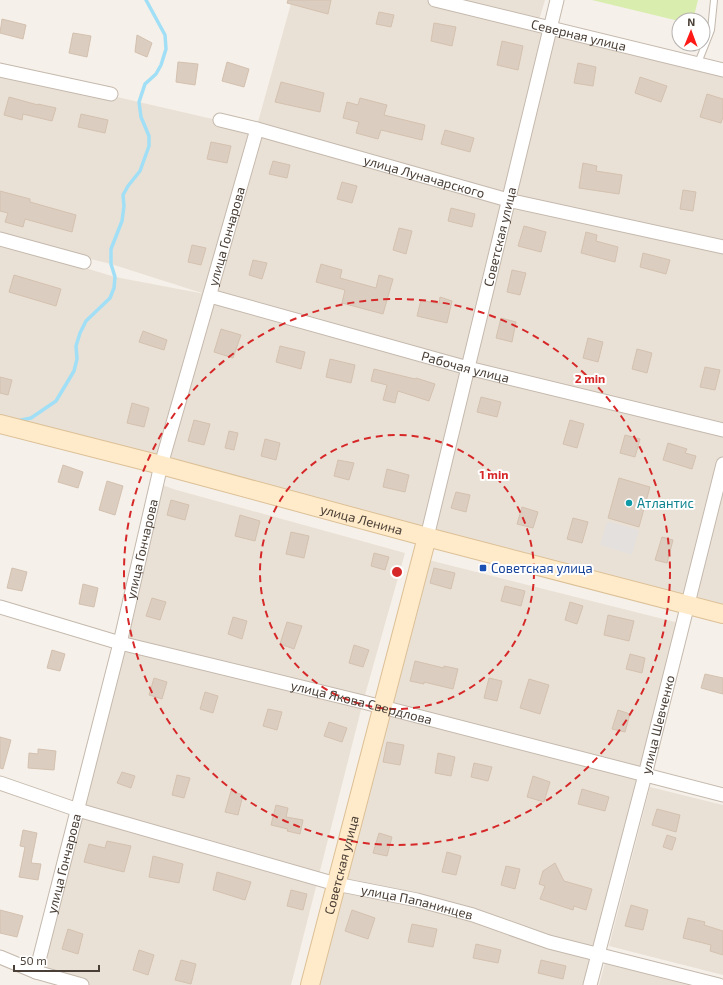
<svg xmlns="http://www.w3.org/2000/svg" width="723" height="985" viewBox="0 0 723 985" font-family="'Exo 2',sans-serif">
<style>
.residential{fill:#eae1d6}
.green{fill:#d9edae}
.parking{fill:#e4e0dd}
.lines{fill:none;stroke-linecap:round;stroke-linejoin:round}
.stream{stroke:#a1dff6;stroke-width:3.5}
.building{fill:#dbcdc0;stroke:#d4c1af}
.lane-casing{stroke:#c5b9ad;stroke-width:8}
.street-casing{stroke:#c5b9ad;stroke-width:15}
.secondary-casing{stroke:#dcc097;stroke-width:20}
.lane{stroke:#fff;stroke-width:6}
.street{stroke:#fff;stroke-width:13}
.secondary{stroke:#ffeac9;stroke-width:18}
.ring{fill:none;stroke:#d62828;stroke-width:2;stroke-dasharray:7 5}
.culture-dot{fill:#0f9aa8;stroke:#fff;stroke-width:1.5}
.transit-dot{fill:#1a4fb4;stroke:#fff;stroke-width:1.5}
.labels{text-anchor:middle;stroke-width:4;stroke-linejoin:round;paint-order:stroke}
.street-label{font-size:13px;fill:#4a3f36;stroke:#fff}
.culture-label{font-size:13px;fill:#0d838f;stroke:#fff;text-anchor:start}
.transit-label{font-size:13px;fill:#164399;stroke:#fff;text-anchor:start}
.centre{fill:#d62828;stroke:#fff;stroke-width:2}
.ring-label{font-size:12px;text-anchor:middle;font-weight:bold;fill:#d62828;stroke:#fff;stroke-width:4;stroke-linejoin:round;paint-order:stroke}
</style>
<rect width="100%" height="100%" fill="#f5f0e9"/>
<path class="residential" d="M292,0h145l286,70v544l-723,-190v-182l115,35 90,17 -94,-30 -111,-27v-167l256,59z
M462,0h83l-6,20z
M157,483l16,6 232,64 -42,149 -72,283h-209l-46,-13z
M421,558l262,66 -93,361h-280z
M650,787l73,18v170l-114,-29z
M605,963l83,22h-89z"/>
<path class="green" d="M592,0h106l-5,20 -14,1z"/>
<path class="parking" d="M607,521l32,9 -7,25 -32,-10z"/>
<g class="lines">
<path class="stream" d="M17,421l14,-3 25,-17 18,-30 3,-12 -1,-13 4,-13 6,-12 24,-23 4,-10 1,-11 -4,-13v-15l11,-28 2,-15 -1,-11 5,-9 12,-15 9,-25v-10l-8,-19 -2,-15 6,-18 11,-10 5,-9 5,-16 -1,-14 -19,-35"/>
</g>
<path class="building" d="M288,0h43l-3,14 -41,-11z
M379,12l15,3 -3,12 -15,-3z
M2,19l24,6 -3,14 -23,-6z
M434,23l22,4 -4,19 -21,-5z
M73,33l18,3 -4,21 -18,-4z
M137,35l15,8 -5,14 -12,-5z
M502,41l21,5 -5,24 -21,-5z
M178,62l20,2 -3,21 -19,-3z
M227,62l22,7 -5,18 -22,-6z
M578,63l18,4 -3,19 -19,-3z
M640,77l27,9 -6,16 -26,-9z
M281,82l43,11 -4,19 -45,-10z
M707,94l16,5v18l-2,6 -21,-6z
M9,97l29,8v-1l18,4 -4,13 -29,-7 -1,6 -18,-5z
M360,98l27,7 -3,10 41,10 -3,15 -41,-10 -3,9 -22,-6 3,-11 -16,-4 4,-16 11,3z
M81,114l27,6 -3,13 -27,-6z
M445,130l29,8 -4,14 -29,-8z
M211,142l20,4 -4,17 -20,-4z
M273,161l17,4 -3,13 -18,-4z
M583,163l14,3 -1,5 26,4 -3,19 -40,-6z
M342,182l15,4 -5,17 -15,-4z
M683,190l13,2 -3,19 -13,-2z
M0,191l30,8v3l46,13 -4,17 -47,-13 -2,8 -18,-5 3,-9 -8,-2z
M451,208l24,6 -3,13 -24,-6z
M524,226l22,6 -5,20 -23,-6z
M399,228l13,3 -6,23 -13,-4z
M586,232l11,3 -1,6 22,6 -3,15 -34,-9z
M192,245l14,3 -5,17 -13,-3z
M643,253l27,7 -4,14 -26,-7z
M253,260l14,3 -5,16 -13,-4z
M321,264l21,6 -2,8 36,10 3,-13 14,4 -10,35 -41,-11 3,-13 -29,-8z
M512,270l14,3 -6,22 -13,-3z
M14,275l47,14 -5,17 -47,-14z
M440,297l12,4 -5,22 -30,-7 4,-16 18,4z
M501,318l15,4 -4,20 -16,-4z
M221,329l20,6 -8,23 -19,-6z
M143,331l24,9 -3,10 -25,-8z
M588,338l15,4 -5,20 -15,-4z
M280,346l25,6 -4,17 -25,-7z
M637,349l15,4 -5,20 -15,-4z
M330,359l25,6 -4,18 -25,-6z
M705,367l15,3 -5,20 -15,-3z
M374,369l41,10 1,-1 19,6 -6,17 -31,-10 -3,12 -12,-3 4,-15 -16,-4z
M0,377l12,3 -4,15 -8,-2z
M481,397l20,5 -4,15 -20,-5z
M132,403l17,5 -5,19 -17,-4z
M194,420l16,4 -6,21 -16,-4z
M570,420l14,4 -7,24 -14,-4z
M229,431l9,2 -4,17 -9,-2z
M625,435l15,4 -5,18 -15,-4z
M265,439l15,4 -4,17 -15,-4z
M668,443l19,6 -2,4 11,3 -4,13 -29,-9z
M338,460l16,3 -5,17 -15,-4z
M63,465l20,7 -5,16 -20,-6z
M387,469l22,6 -4,17 -22,-5z
M619,478l31,9 -11,40 -31,-9z
M107,481l16,5 -8,29 -16,-5z
M456,492l14,3 -4,17 -15,-4z
M171,500l18,5 -4,15 -18,-5z
M522,507l16,5 -5,16 -16,-4z
M240,515l20,6 -5,20 -20,-5z
M573,518l15,4 -6,21 -15,-4z
M291,532l18,4 -5,22 -18,-4z
M662,537l11,3 -6,23 -12,-3z
M374,553l15,4 -4,13 -14,-4z
M12,568l15,4 -5,19 -15,-3z
M434,568l21,5 -4,16 -21,-6z
M83,584l15,4 -4,19 -15,-3z
M505,586l20,5 -4,15 -20,-5z
M152,598l14,4 -6,18 -14,-4z
M570,602l13,4 -6,18 -12,-4z
M608,615l26,6 -5,20 -25,-6z
M233,617l14,4 -5,18 -14,-5z
M287,622l15,4 -8,23 -14,-5z
M354,645l15,5 -6,17 -14,-4z
M52,650l13,4 -5,17 -13,-3z
M630,654l15,4 -3,15 -16,-4z
M415,661l29,7v-2l14,3 -5,20 -29,-7v2l-14,-3z
M705,674l18,4v16l-22,-6z
M154,678l13,4 -5,17 -13,-4z
M489,678l13,3 -5,20 -13,-3z
M529,679l20,6 -9,29 -20,-6z
M205,692l13,4 -5,17 -13,-4z
M268,709l14,3 -5,18 -14,-4z
M618,710l12,4 -5,18 -13,-3z
M329,722l18,6 -5,14 -18,-6z
M0,737l11,3 -8,29 -3,-1z
M387,742l17,3 -4,20 -17,-3z
M38,749l18,2 -2,19 -26,-2 1,-15 9,1z
M438,753l17,4 -4,19 -16,-3z
M474,763l18,4 -4,14 -17,-4z
M122,772l13,4 -4,12 -14,-5z
M177,775l13,3 -6,20 -12,-3z
M533,776l17,6 -6,20 -17,-5z
M582,789l27,8 -4,14 -27,-7z
M231,791l12,4 -5,20 -13,-3z
M276,805l12,3 -2,9 17,3 -3,14 -13,-3 1,-2 -17,-4z
M657,809l23,6 -4,17 -24,-7z
M23,830l14,3 -6,30 10,1 -3,16 -19,-3 6,-30 -5,-1z
M379,833l13,4 -5,19 -14,-3z
M667,835l9,3 -4,12 -9,-3z
M107,841l24,5 -7,26 -40,-10 5,-18 16,4z
M447,852l14,4 -5,19 -14,-3z
M153,856l30,8 -4,19 -30,-6z
M555,863l9,18 28,8 -6,21 -12,-4 -1,4 -33,-11 5,-13 -6,-2 4,-13z
M506,866l14,3 -5,20 -14,-4z
M217,872l34,10 -6,18 -32,-10z
M291,890l16,4 -4,16 -16,-4z
M631,905l17,5 -5,20 -18,-4z
M0,910l23,6 -6,21 -17,-4z
M352,910l23,8 -7,21 -23,-8z
M688,918l17,4 -1,3 19,6v24l-13,-4 1,-6 -28,-7z
M412,924l25,5 -4,18 -25,-5z
M68,929l15,5 -5,20 -16,-5z
M476,944l25,6 -3,13 -25,-5z
M139,950l15,5 -6,20 -15,-5z
M181,960l15,4 -5,20 -16,-4z
M541,960l25,6 -3,13 -25,-6z"/>
<g class="lines">
<defs>
<path id="lane" d="M698,63l13,-33 3,-30"/>
<g id="street">
<path id="s1" d="M435,0l288,70"/>
<path d="M0,70l111,24"/>
<path id="s2" d="M220,120l37,9 251,71 215,47"/>
<path d="M0,239l84,23"/>
<path id="s3" d="M210,296l258,72 255,62"/>
<path id="s4" d="M427,537l130,-537"/>
<path id="s5" d="M0,607l120,36 243,59 360,93"/>
<path id="s6" d="M0,783l78,27 258,74 81,16 56,15 76,27 170,43"/>
<path d="M0,957l36,15 46,13"/>
<path id="s7" d="M36,972l84,-329 41,-178 96,-336"/>
<path id="s8" d="M590,985l55,-210 78,-311"/>
</g>
<g id="secondary">
<path id="s9" d="M0,424l161,41 266,72 296,77"/>
<path id="s10" d="M310,985l117,-448"/>
</g>
</defs>
<use href="#lane" class="lane-casing"/>
<use href="#street" class="street-casing"/>
<use href="#secondary" class="secondary-casing"/>
<use href="#lane" class="lane"/>
<use href="#street" class="street"/>
<use href="#secondary" class="secondary"/>
</g>
<g class="ring">
<circle cx="397" cy="572" r="137"/>
<circle cx="397" cy="572" r="273"/>
</g>
<circle class="culture-dot" cx="629" cy="503" r="4"/>
<rect class="transit-dot" x="479" y="564" width="8" height="8" rx="2"/>
<g class="labels">
<g class="street-label">
<text dy="5" stroke="none"><textPath href="#s1" startOffset="148">Северная улица</textPath></text>
<text dy="5" stroke="none"><textPath href="#s2" startOffset="212">улица Луначарского</textPath></text>
<text dy="5" stroke="none"><textPath href="#s7" startOffset="760">улица Гончарова</textPath></text>
<text dy="5" stroke="none"><textPath href="#s4" startOffset="309">Советская улица</textPath></text>
<text dy="5" stroke="none"><textPath href="#s3" startOffset="265">Рабочая улица</textPath></text>
<text dy="5" stroke="none"><textPath href="#s9" startOffset="374">улица Ленина</textPath></text>
<text dy="5" stroke="none"><textPath href="#s7" startOffset="436">улица Гончарова</textPath></text>
<text dy="5" stroke="none"><textPath href="#s5" startOffset="374">улица Якова Свердлова</textPath></text>
<text dy="5" stroke="none"><textPath href="#s8" startOffset="269">улица Шевченко</textPath></text>
<text dy="5" stroke="none"><textPath href="#s7" startOffset="112">улица Гончарова</textPath></text>
<text dy="5" stroke="none"><textPath href="#s10" startOffset="124">Советская улица</textPath></text>
<text dy="5" stroke="none"><textPath href="#s6" startOffset="434">улица Папанинцев</textPath></text>
</g>
<g class="culture-label">
<text x="637" y="508">Атлантис</text>
</g>
<g class="transit-label">
<text x="491" y="573">Советская улица</text>
</g>
</g>
<circle cx="397" cy="572" r="6" class="centre"/>
<g class="ring-label">
<text x="590" y="383">2 min</text>
<text x="494" y="479">1 min</text>
</g>
<g transform="translate(691 32) rotate(1)"><circle r="19" fill="#ffffff" stroke="#b7b2af"/>
<path d="M0-3L7 15L0 10L-7 15Z" fill="#ff1916"/>
<text y="-6" font-size="11" font-weight="bold" text-anchor="middle" fill="#4a3f36">N</text>
</g>
<path d="M14 965v6h85v-6" fill="none" stroke="#4a3f36" stroke-width="2"/>
<text x="20" y="965" font-size="12" fill="#4a3f36" stroke="#ffffff" stroke-width="3" paint-order="stroke">50 m</text>
</svg>
